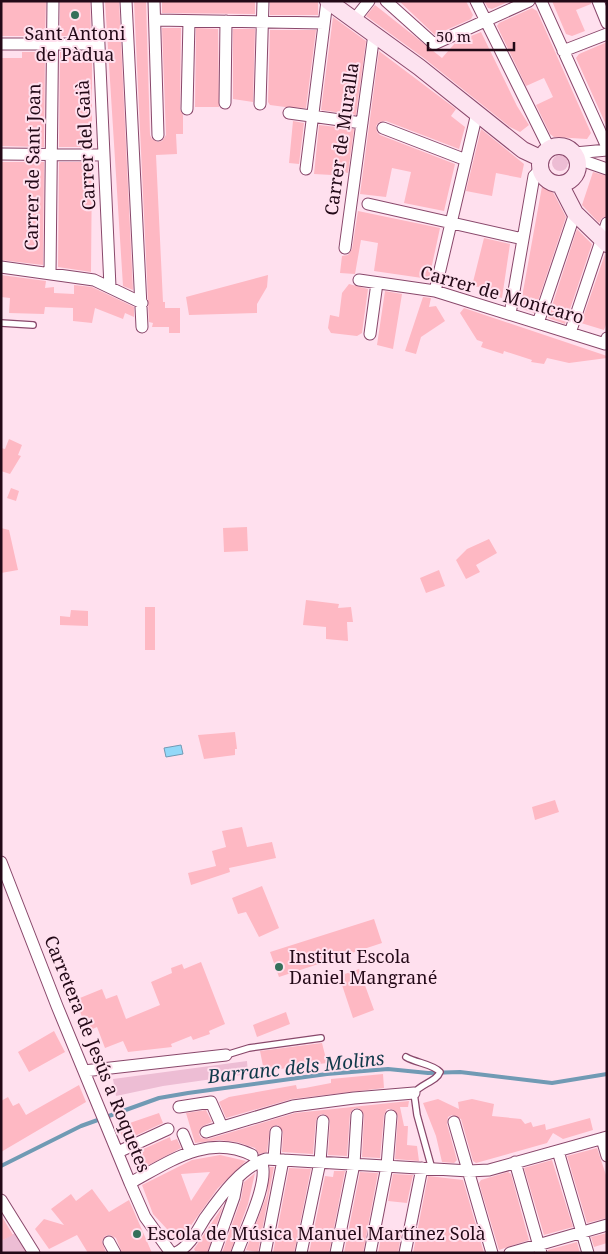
<svg xmlns="http://www.w3.org/2000/svg" width="608" height="1254" viewBox="0 0 608 1254" font-family="'Noto Serif',serif">
<style>
.green{fill:#edbdd4}
.water{fill:#92d8f8;stroke:#719ab4}
.lines{fill:none;stroke-linecap:round;stroke-linejoin:round}
.stream{stroke:#719ab4;stroke-width:4}
.building{fill:#feb8c3;fill-rule:evenodd}
.lane-casing{stroke:#89486b;stroke-width:8}
.street-casing{stroke:#89486b;stroke-width:13}
.secondary-casing{stroke:#89486b;stroke-width:18}
.lane{stroke:#fff;stroke-width:5.5}
.street{stroke:#fff;stroke-width:11}
.secondary{stroke:#fde3f0;stroke-width:16}
.poi-dot{fill:#34705b;stroke:#ffe0ee;stroke-width:2}
.labels{text-anchor:middle;stroke-width:4;stroke-linejoin:round;paint-order:stroke}
.poi-label{font-size:18px;fill:#230917;stroke:#ffe0ee;text-anchor:start}
.street-label{font-size:18px;fill:#230917;stroke:#ffe0ee}
.water-label{font-size:19px;font-style:italic;fill:#10394a;stroke:#ffe0ee}
</style>
<rect width="100%" height="100%" fill="#ffe0ee"/>
<path class="green" d="M552 163a8 8 0 1 1 16 0a8 8 0 1 1-16 0Z
M247,1061l1,13 -85,12 -47,10 -3,-17z
M17,1232l13,21h-29v-12z"/>
<path class="water" d="M181,745l2,9 -17,3 -2,-9z"/>
<g class="lines">
<path class="stream" d="M1,1166l80,-40 78,-28 29,-5 139,-19 61,-5 40,4 32,-1 92,11 55,-9"/>
</g>
<path class="building" d="M1,1h45l-1,35h-44z
M60,1h30l1,35h-31z
M105,1h14l14,289 -10,-4z
M134,1h12l4,134 2,4 6,3 4,-1 4,-6 -4,-107h19l-1,81 3,6v19h-7l1,20 -21,1 7,147h2v6h15v25h-11v-6h-17l1,-4 -4,-1z
M162,1h93v13l-93,-1z
M270,1h48v14h-48z
M399,1h67l7,14 -2,4 -36,16z
M484,1h26l-18,8 -4,-1z
M552,1h39v3l-15,6 9,21 -13,5 -6,-2z
M375,5l67,53 14,-16 25,-10 36,74 12,19 -9,7 -10,-5 -85,-68 -59,-43z
M532,8l5,3 54,122 -4,6 -33,-2 -4,-3 -14,-29 17,-8 -9,-19 -18,8 -29,-60 2,-3z
M333,17l33,24 -10,74 -35,-5z
M196,28l22,1 1,78h-24z
M233,29h22l-2,73 -20,-3z
M270,30h46l-10,78 -21,-1 -15,-2 -2,-3z
M607,42v85l-31,-69 3,-4z
M379,51l77,58 -5,7 14,11 -6,22 -73,-28 -7,1 -3,4 1,6 3,3 75,29 -11,47 -40,-8 7,-31 -19,-4 -6,29 -26,-3z
M22,52h23l-1,95 -43,-1v-88h21z
M60,52h32v95h-33z
M293,121l11,2 -5,41 -10,-1z
M319,125l35,4 -6,44 -15,-3 -1,5 -18,-1z
M481,129l43,35 -3,14 -25,-5 -4,23 -26,-5z
M1,162h43l-1,103 -42,-5z
M59,162h33l-1,110 -33,-5z
M593,172l14,4v40l-5,2 -3,5 -17,-18z
M543,181l11,13 12,23 -32,96 -14,-5z
M358,211l82,17 -11,51 -55,-8 4,-28 -17,-3 -6,34 -15,-1 2,-17 6,-1 4,-6z
M577,229l15,15 -27,80 -17,-6z
M484,238l26,6 -8,54 -23,-7v-4l-7,-1z
M605,254l2,68 -3,8 -23,-7z
M1,275l45,6 -1,7 9,-1v6l20,1v-9l18,2 42,20v10l-9,-4 -2,6 -28,-11 -3,15 -19,-2v-13l-28,-1 -1,7 -35,-1 1,-15 -9,-1z
M268,275l-1,12 -10,17v9l-68,2 -3,-18z
M349,284l19,5 -6,44 -5,3 -26,-3 -3,-5 2,-13 9,2 3,-24z
M385,291l17,3 -9,55 -16,-4z
M423,297l8,1 -2,9 7,-1 9,15 -24,16 -5,17 -11,-3z
M464,308l143,48v2l-38,5 -22,-5 -3,6 -13,-2 1,-2 -28,-9 -1,3 -22,-7 2,-5 -6,-2 -17,-27z
M9,439l13,6 -4,10 3,1 -11,18 -9,-3v-23l4,1z
M11,488l8,3 -3,10 -9,-3z
M247,527l1,24 -24,1 -1,-24z
M1,528l8,2 9,40 -17,3z
M489,539l8,14 -21,12 4,7 -14,7 -10,-19 11,-11z
M439,570l6,16 -19,7 -6,-15z
M306,600l33,4 -1,4 13,-1 2,15h-6l1,19 -22,-2v-12l-23,-2z
M145,607h10v43h-10z
M71,610l17,1v15l-28,-1v-9l10,1z
M235,732l2,17h-2v6l-31,4 -6,-24z
M555,800l4,12 -24,8 -3,-13z
M242,827l5,20 25,-5 4,16 -47,10 1,4 -39,13 -3,-12 28,-7 -4,-15 14,-4 -4,-16z
M262,886l17,42 -20,9 -13,-25 -8,2 -6,-16z
M374,919l8,24 -103,34 -9,-25z
M201,962l24,62 -16,7 1,3 -17,6 -2,-4 -20,8 1,3 -44,5 -5,-11 -18,7 -8,-21 -9,4 -13,-31 27,-11 4,10 11,-4 9,24 34,-14 -9,-23 21,-9 -1,-5 11,-4 2,5z
M359,969l15,41 -21,8 -14,-42z
M286,1012l4,12 -33,13 -4,-12z
M54,1031l11,21 -36,20 -11,-20z
M322,1043l5,20 -63,8 -4,-20z
M383,1074l1,14 -92,11 -66,19 -7,-16 10,-5 67,-12 1,4 8,-1 26,-5v-4z
M79,1085l7,17 -85,50v-51l7,-4 5,9 6,-3 7,12z
M438,1099l21,10 -1,-7 14,-3 22,5 -2,12 29,3 4,5 6,-2 2,5 12,-3 1,6 44,-12 3,12 -30,9 -10,-6 -6,10 -71,20 -3,-2 -12,-42 -9,-4 -4,2 -1,7 10,36 -3,3 -12,-1 -6,-26 -13,-33z
M409,1101l-1,6h-8l4,19h4l-1,19 10,1 2,15 -24,-2 3,-43 -6,-7h-5l-3,6 -4,43 -18,-1 2,-42 -6,-7 -5,1 -3,5 -3,42 -19,-1 2,-34 -6,-7 -5,1 -3,5 -3,34 -31,-2 1,-20 -6,-7 -7,3 -3,24 -8,2 -4,-6 -18,-6 -18,-2 -24,3 -9,-30 20,-3 6,12 -11,5 -2,7 2,4 7,1 87,-26z
M159,1113l4,10 -39,18 -6,-14z
M170,1137l1,4 6,-2 4,9 -44,23 -7,-16z
M597,1148l10,30v40l-20,5 -20,-67z
M220,1155l26,6 -28,27 -39,54 -26,-28 -11,-29 50,-25zM210,1172l-19,29 -10,-27z
M552,1160l21,67 -29,8 -20,-67z
M270,1167h4l-16,85 -12,-2 21,-55z
M289,1168l22,1 -17,84h-21z
M334,1171h11l-16,82h-20l16,-77 8,1z
M360,1172l18,1 -15,80h-19z
M508,1172l3,2 18,66 -30,10 -20,-67 2,-3z
M255,1173l-7,31 -18,49h-8l19,-54 3,-17z
M393,1174l20,1 -6,28 -19,-2z
M428,1176l35,4 21,73h-71z
M92,1189l17,23 20,-12 23,53h-30l-6,-15 -6,-3 -5,1 -3,5 4,12h-18l-11,-18 -28,14 -14,-20 9,-10 20,6 -13,-16 20,-15 5,7z
M223,1206l-16,47 -12,-2 -1,-2z
M1,1215l12,20 -12,6z
M383,1228l19,2 -4,23h-20z
M607,1233v10l-13,4 -3,-10z
M577,1242l3,11h-32v-3z"/>
<g class="lines">
<defs>
<path id="lane" d="M1,323l32,2
M226,1055l23,-7 72,-10
M406,1057c10,6 27,7 34,15 -3,9 -19,12 -26,21l3,22 15,54"/>
<path id="street" d="M97,1l13,286
M126,1l16,326
M154,1l4,134
M386,1l48,43 95,-43
M476,1l73,147
M541,1l66,146
M598,1l9,22
M155,20l169,3
M354,20l15,-19
M1,44h98
M563,51l44,-17
M225,103l1,-82
M260,104l3,-103
M187,109l2,-88
M289,113l73,10
M383,128l83,32
M575,153l32,-3
M1,154l103,1
M578,159l29,10
M306,169l21,-168
M368,204l155,35
M345,248l29,-214
M1,267l93,13 48,23
M50,274l3,-273
M359,280l76,11 170,53 2,-6
M435,291l42,-178
M510,314l24,-138 6,-6
M538,323l37,-110
M570,333l37,-110
M370,334l7,-51
M1,862l56,144 73,177 15,34 26,36
M84,1071l142,-16
M179,1107l32,-5 11,25
M454,1122l38,131
M206,1132l87,-26 61,-8 60,-5
M183,1134l7,17
M602,1139l5,17
M558,1151l30,102
M118,1152l50,-23
M274,1159l2,-27
M515,1162l26,91
M130,1183c39,-21 78,-50 122,-28
M1,1200l33,53
M109,1242l6,11
M176,1253c14,-7 21,-22 29,-35 15,-21 36,-51 61,-59l203,12 20,-1 118,-33
M214,1253l20,-56 3,-16
M237,1253c7,-21 34,-73 24,-92
M265,1253l18,-93
M301,1253l19,-91 3,-41
M336,1253l18,-89 3,-49
M370,1253l17,-87 4,-50
M405,1253l17,-85
M510,1253l97,-28"/>
<path id="secondary" d="M328,1l91,66 104,83 17,8
M540 165a19 19 0 1 1 38 0a19 19 0 1 1-38 0Z
M560,184l15,29 32,31"/>
</defs>
<use href="#lane" class="lane-casing"/>
<use href="#street" class="street-casing"/>
<use href="#secondary" class="secondary-casing"/>
<use href="#lane" class="lane"/>
<use href="#street" class="street"/>
<use href="#secondary" class="secondary"/>
</g>
<g class="poi-dot">
<circle cx="75" cy="15" r="5"/>
<circle cx="279" cy="967" r="5"/>
<circle cx="137" cy="1234" r="5"/>
</g>
<g class="labels">
<g class="poi-label">
<text x="75" y="40" text-anchor="middle">Sant Antoni<tspan x="75" dy="21">de Pàdua</tspan></text>
<text x="289" y="963">Institut Escola<tspan x="289" dy="21">Daniel Mangrané</tspan></text>
<text x="147" y="1240">Escola de Música Manuel Martínez Solà</text>
</g>
<g class="street-label">
<text transform="translate(342 139) rotate(-82)" y="6">Carrer de Muralla</text>
<text transform="translate(86 145) rotate(-93)" y="6">Carrer del Gaià</text>
<text transform="translate(33 167) rotate(-89)" y="6">Carrer de Sant Joan</text>
<text transform="translate(502 295) rotate(16)" y="6">Carrer de Montcaro</text>
<text transform="translate(97 1054) rotate(68)" y="6">Carretera de Jesús a Roquetes</text>
</g>
<g class="water-label">
<text transform="translate(296 1067) rotate(-6)" y="7">Barranc dels Molins</text>
</g>
</g>
<rect width="608" height="1254" fill="none" stroke="#230917" stroke-width="5"/>
<path d="M428 42v8h86v-8" fill="none" stroke="#230917" stroke-width="2.5"/>
<text x="436" y="42" font-size="15" fill="#230917" stroke="#ffe0ee" stroke-width="4" paint-order="stroke">50 m</text>
</svg>
